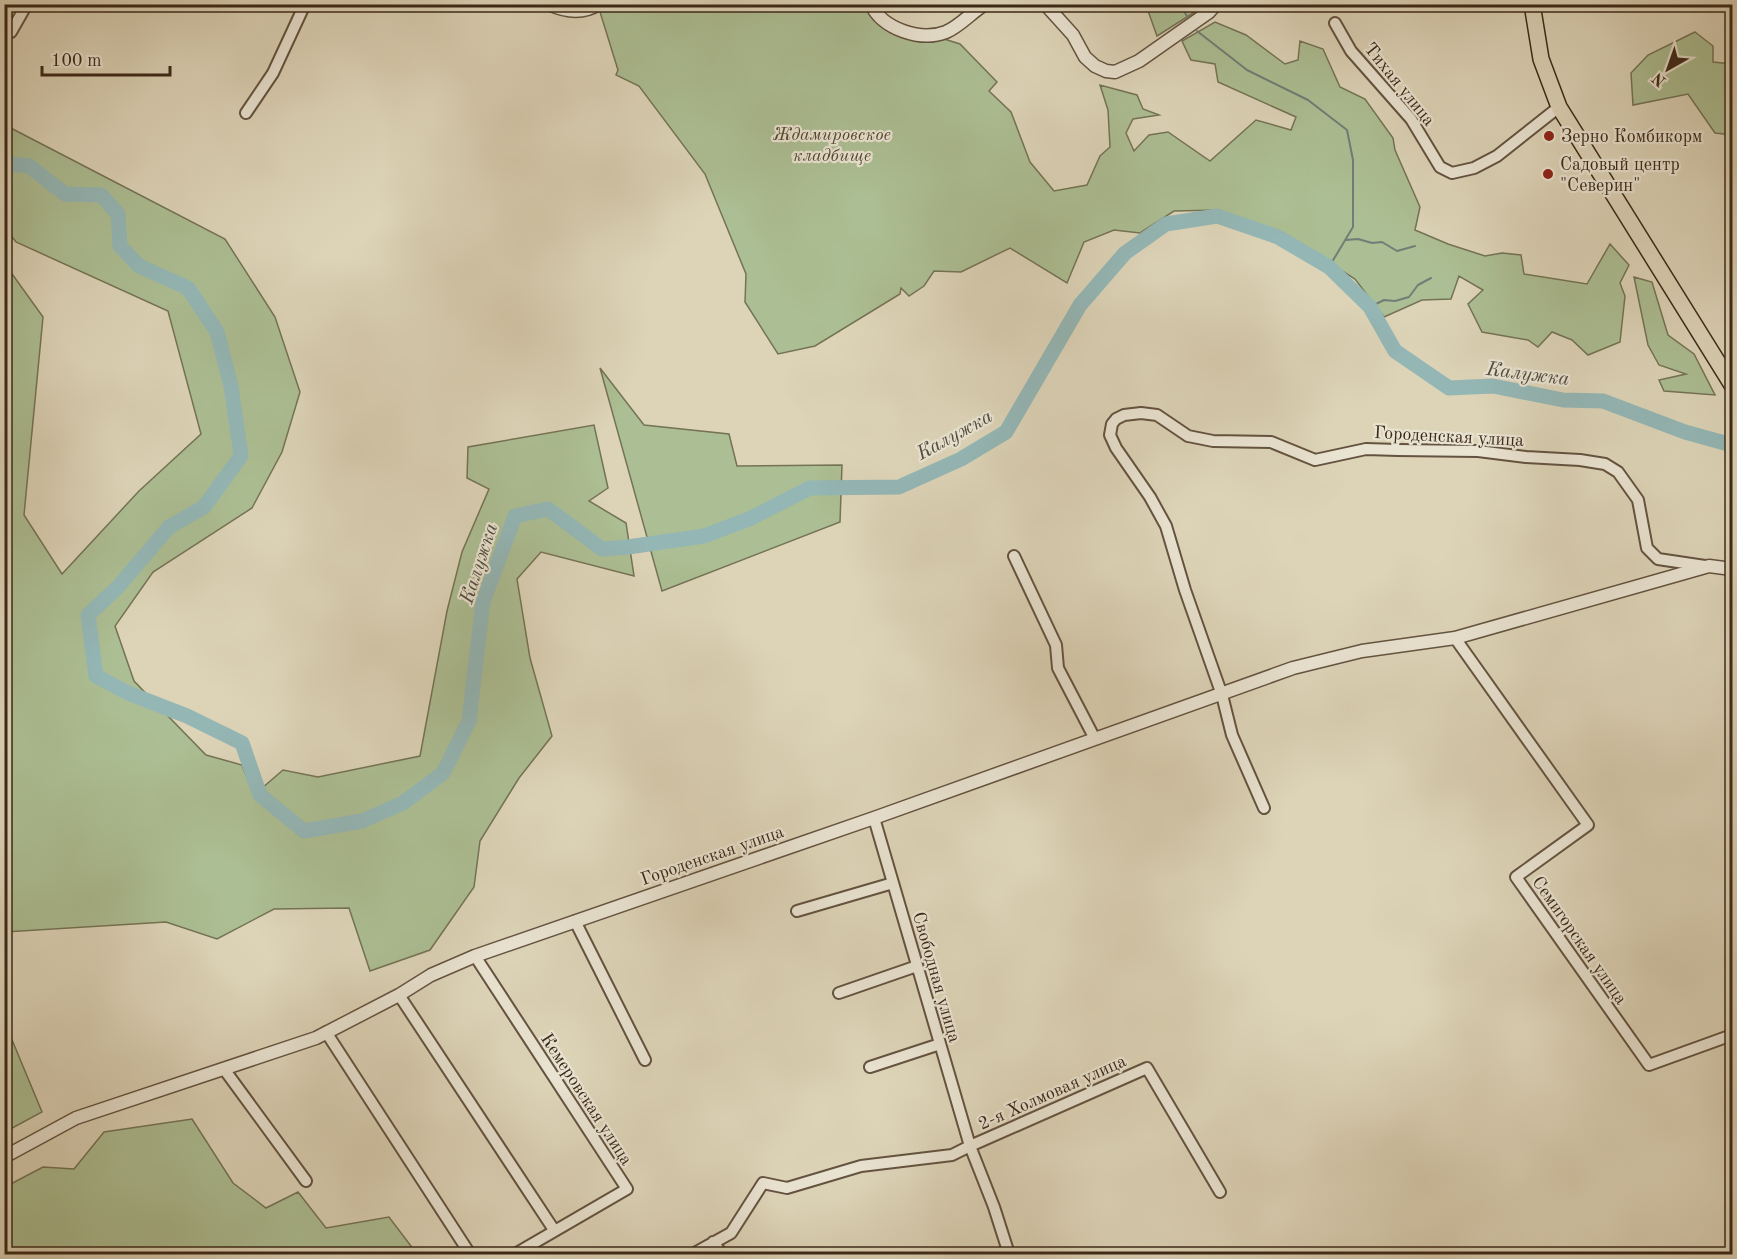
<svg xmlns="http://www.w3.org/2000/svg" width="1737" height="1259" viewBox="0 0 1737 1259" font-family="'Old Standard TT',serif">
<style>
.green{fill:#acbe93;stroke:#747356;stroke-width:1.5}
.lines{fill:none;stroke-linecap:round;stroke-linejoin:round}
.stream{stroke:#707e77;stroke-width:2}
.river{stroke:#94b7b6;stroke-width:15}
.minor-casing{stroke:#645340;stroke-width:14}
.tertiary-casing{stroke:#645340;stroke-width:15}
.primary-casing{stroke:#3b2818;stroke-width:18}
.minor{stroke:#e9e3d1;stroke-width:10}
.tertiary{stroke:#e9e3d1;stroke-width:12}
.primary{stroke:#ddd4b8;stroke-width:15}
.poi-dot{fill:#8f2418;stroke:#e9e3d1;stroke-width:2}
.labels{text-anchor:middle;stroke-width:4.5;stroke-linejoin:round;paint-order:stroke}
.street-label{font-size:18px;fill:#3b2818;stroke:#e9e3d1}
.park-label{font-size:18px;font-style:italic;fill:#524631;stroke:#e9e3d1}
.poi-label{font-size:18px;fill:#3b2818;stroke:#e9e3d1;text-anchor:start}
.water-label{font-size:20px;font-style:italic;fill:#514c40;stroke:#e9e3d1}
</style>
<rect width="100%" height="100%" fill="#ddd4b8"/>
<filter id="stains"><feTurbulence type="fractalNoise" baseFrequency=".00333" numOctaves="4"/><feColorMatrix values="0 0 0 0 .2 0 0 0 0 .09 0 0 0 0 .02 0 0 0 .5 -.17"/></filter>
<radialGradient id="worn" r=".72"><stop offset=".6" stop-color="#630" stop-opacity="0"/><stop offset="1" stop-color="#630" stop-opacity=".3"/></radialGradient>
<path class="green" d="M607,4l260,1 7,12 86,27 37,38 -8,9 22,21 19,50 24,29 33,-6 13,-29 10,-9 -2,-37 -8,-25 37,10 6,14 16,6 -26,4 -7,14 8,18 15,-16 19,-3 42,29 46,-41 35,10 5,-13 -78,-35 -3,-18 -24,-4 -9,-19 33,-19 31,13 39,29 13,-4 2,-19 23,8 17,38 25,12 28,39 2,12 25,57 -5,23 33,14 37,12 17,-3 19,2 3,19 63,10 23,-40 19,21 -9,18 5,13 -5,46 -32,13 -16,-15 -20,-8 -14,15 -10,-7 -46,-8 -14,-28 15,-14 -24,-14 -8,23 -29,1 -38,17 -29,-38 -56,-36 -80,-33 -45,1 -34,22 -26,-3 -30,12 -17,41 -57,-35 -49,24 -27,-1 -10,15 -15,10 -8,-8 -1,6 -85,52 -37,8 -33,-52 1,-28 -41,-100 -66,-88 -23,-11 2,-5 -18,-58z
M1146,5v-1l53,1 -1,5 -41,26z
M1695,32l18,14v16l19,2v71l-17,-2 -27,-39 -55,11 -2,-32 17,-18z
M5,125l220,114 50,78 25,75 -18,60 -30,56 -99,64 -38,54 19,55 72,74 36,10 12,30 29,-25 35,7 102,-21 27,-145 15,-59 27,-63 -22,-11 1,-31 126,-22 14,63 -19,13 37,22 8,53 -93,-24 -24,27 13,79 22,78 -33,42 -39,63 -6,46 -44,63 -60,21 -21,-63 -75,1 -57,30 -51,-17 -161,10v-668l38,53 -19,198 38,59 77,-83 62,-57 -33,-123 -152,-69 -11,-14z
M1634,277l18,5 16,53 26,19 21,41 -51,-4 -5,-11 27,-6 -27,-9 -11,-20z
M600,368l44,57 85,9 8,32 105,-1 -2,57 -178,69z
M5,1023l37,89 -37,20h-1z
M192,1119l41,64 33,25 32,-16 28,36 63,-11 28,37h-412v-67l38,-20 31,2 30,-37z"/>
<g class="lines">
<path class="stream" d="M1179,4l8,12
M1197,31l50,39 61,30 39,30 6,30v67l-24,40
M1346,240l12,-1 14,4 10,-1 15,9 18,-5
M1370,307l14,-7 11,1 14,-4 9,-12 13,-7"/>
<path class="river" d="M4,163l25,3 36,28 36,1 17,19 2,32 19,20 49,22 29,44 14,54 10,70 -37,51 -35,20 -51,60 -30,28 8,61 32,17 59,23 55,27 18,52 44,36 58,-10 41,-18 40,-30 26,-52 14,-119 32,-86 33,-7 54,40 26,-2 76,-11 45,-17 61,-31 89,-1 62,-28 45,-27 74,-127 45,-52 41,-29 51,-8 61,21 51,30 41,40 25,44 54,37 44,-2 70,14 40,1 82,31 47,13"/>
<defs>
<path id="minor" d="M1335,23l16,28 60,68 29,48 12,6 22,-5 23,-12 62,-49
M11,32l16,-28
M246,113l27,-40 32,-69
M1014,556l42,89 2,23 37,71
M1455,638l133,187 -72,52 133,188 83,-30
M1264,808l-32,-73 -10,-40 -37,-105 -19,-64 -16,-29 -34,-49 -6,-13 2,-11 4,-5 8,-4 17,-2 16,2 31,21 25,5 58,1 44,18 51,-11 32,1 80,1 48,6 54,3 25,4 13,8 20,28 9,48 11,11 47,7
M874,818l96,328 24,61 15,47
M797,911l96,-28
M575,921l70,139
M475,956l152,233 -112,65
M839,993l78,-27
M399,995l155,235
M326,1032l144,222
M870,1067l70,-23
M224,1069l82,112
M713,1242l9,12
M693,1254l38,-21 32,-50 24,5 74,-22 91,-11 18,-9 177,-78 73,124"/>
<path id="tertiary" d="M549,4c17,8 34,10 50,0
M871,4c11,25 50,38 75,28 14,-6 26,-20 39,-28
M1045,4l28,31 12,22 10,9 11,5 9,1 24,-11 70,-49 7,-8
M4,1157l72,-39 240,-80 83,-43 32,-20 44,-19 399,-138 419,-150 69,-17 93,-13 254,-72 23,3"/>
<path id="primary" d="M1532,4l9,55 18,48 173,278"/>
</defs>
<use href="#minor" class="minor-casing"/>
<use href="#tertiary" class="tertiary-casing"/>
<use href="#primary" class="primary-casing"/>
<use href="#minor" class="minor"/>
<use href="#tertiary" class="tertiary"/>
<use href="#primary" class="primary"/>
</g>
<g class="poi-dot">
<circle cx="1549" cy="136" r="6"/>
<circle cx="1548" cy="174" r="6"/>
</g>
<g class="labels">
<g class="street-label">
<text transform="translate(1400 84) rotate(51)" y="6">Тихая улица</text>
<text transform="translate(1449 436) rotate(3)" y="6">Городенская улица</text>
<text transform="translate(712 855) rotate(-19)" y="6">Городенская улица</text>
<text transform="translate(1580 940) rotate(55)" y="6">Семигорская улица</text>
<text transform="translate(937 977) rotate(74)" y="6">Свободная улица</text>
<text transform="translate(1052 1092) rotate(-24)" y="6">2-я Холмовая улица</text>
<text transform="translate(587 1099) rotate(57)" y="6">Кемеровская улица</text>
</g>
<g class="park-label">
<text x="832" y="140">Ждамировское<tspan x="832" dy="21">кладбище</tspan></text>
</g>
<g class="poi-label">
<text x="1561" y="142">Зерно Комбикорм</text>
<text x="1560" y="170">Садовый центр<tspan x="1560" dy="21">"Северин"</tspan></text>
</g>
<g class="water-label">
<text transform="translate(1528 373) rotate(7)" y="7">Калужка</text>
<text transform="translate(954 434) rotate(-29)" y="7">Калужка</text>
<text transform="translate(478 563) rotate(-72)" y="7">Калужка</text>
</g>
</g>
<rect width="1737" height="1259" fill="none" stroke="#ddd4b8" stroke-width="24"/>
<rect x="6" y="6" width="1725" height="1247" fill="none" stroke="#3b2818" stroke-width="3"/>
<rect x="12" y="12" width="1713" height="1235" fill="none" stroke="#3b2818" stroke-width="1.5"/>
<g transform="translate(1668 69) rotate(220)" stroke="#e9e3d1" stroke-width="4.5" paint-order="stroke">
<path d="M0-4.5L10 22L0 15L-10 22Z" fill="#3b2818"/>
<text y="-9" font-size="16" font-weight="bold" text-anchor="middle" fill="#3b2818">N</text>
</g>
<path d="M42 66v9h128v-9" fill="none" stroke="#3b2818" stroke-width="3"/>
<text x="51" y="66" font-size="18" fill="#3b2818" stroke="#e9e3d1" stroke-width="4.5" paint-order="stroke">100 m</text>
<rect width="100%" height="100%" filter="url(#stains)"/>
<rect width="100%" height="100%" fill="url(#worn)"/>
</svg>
